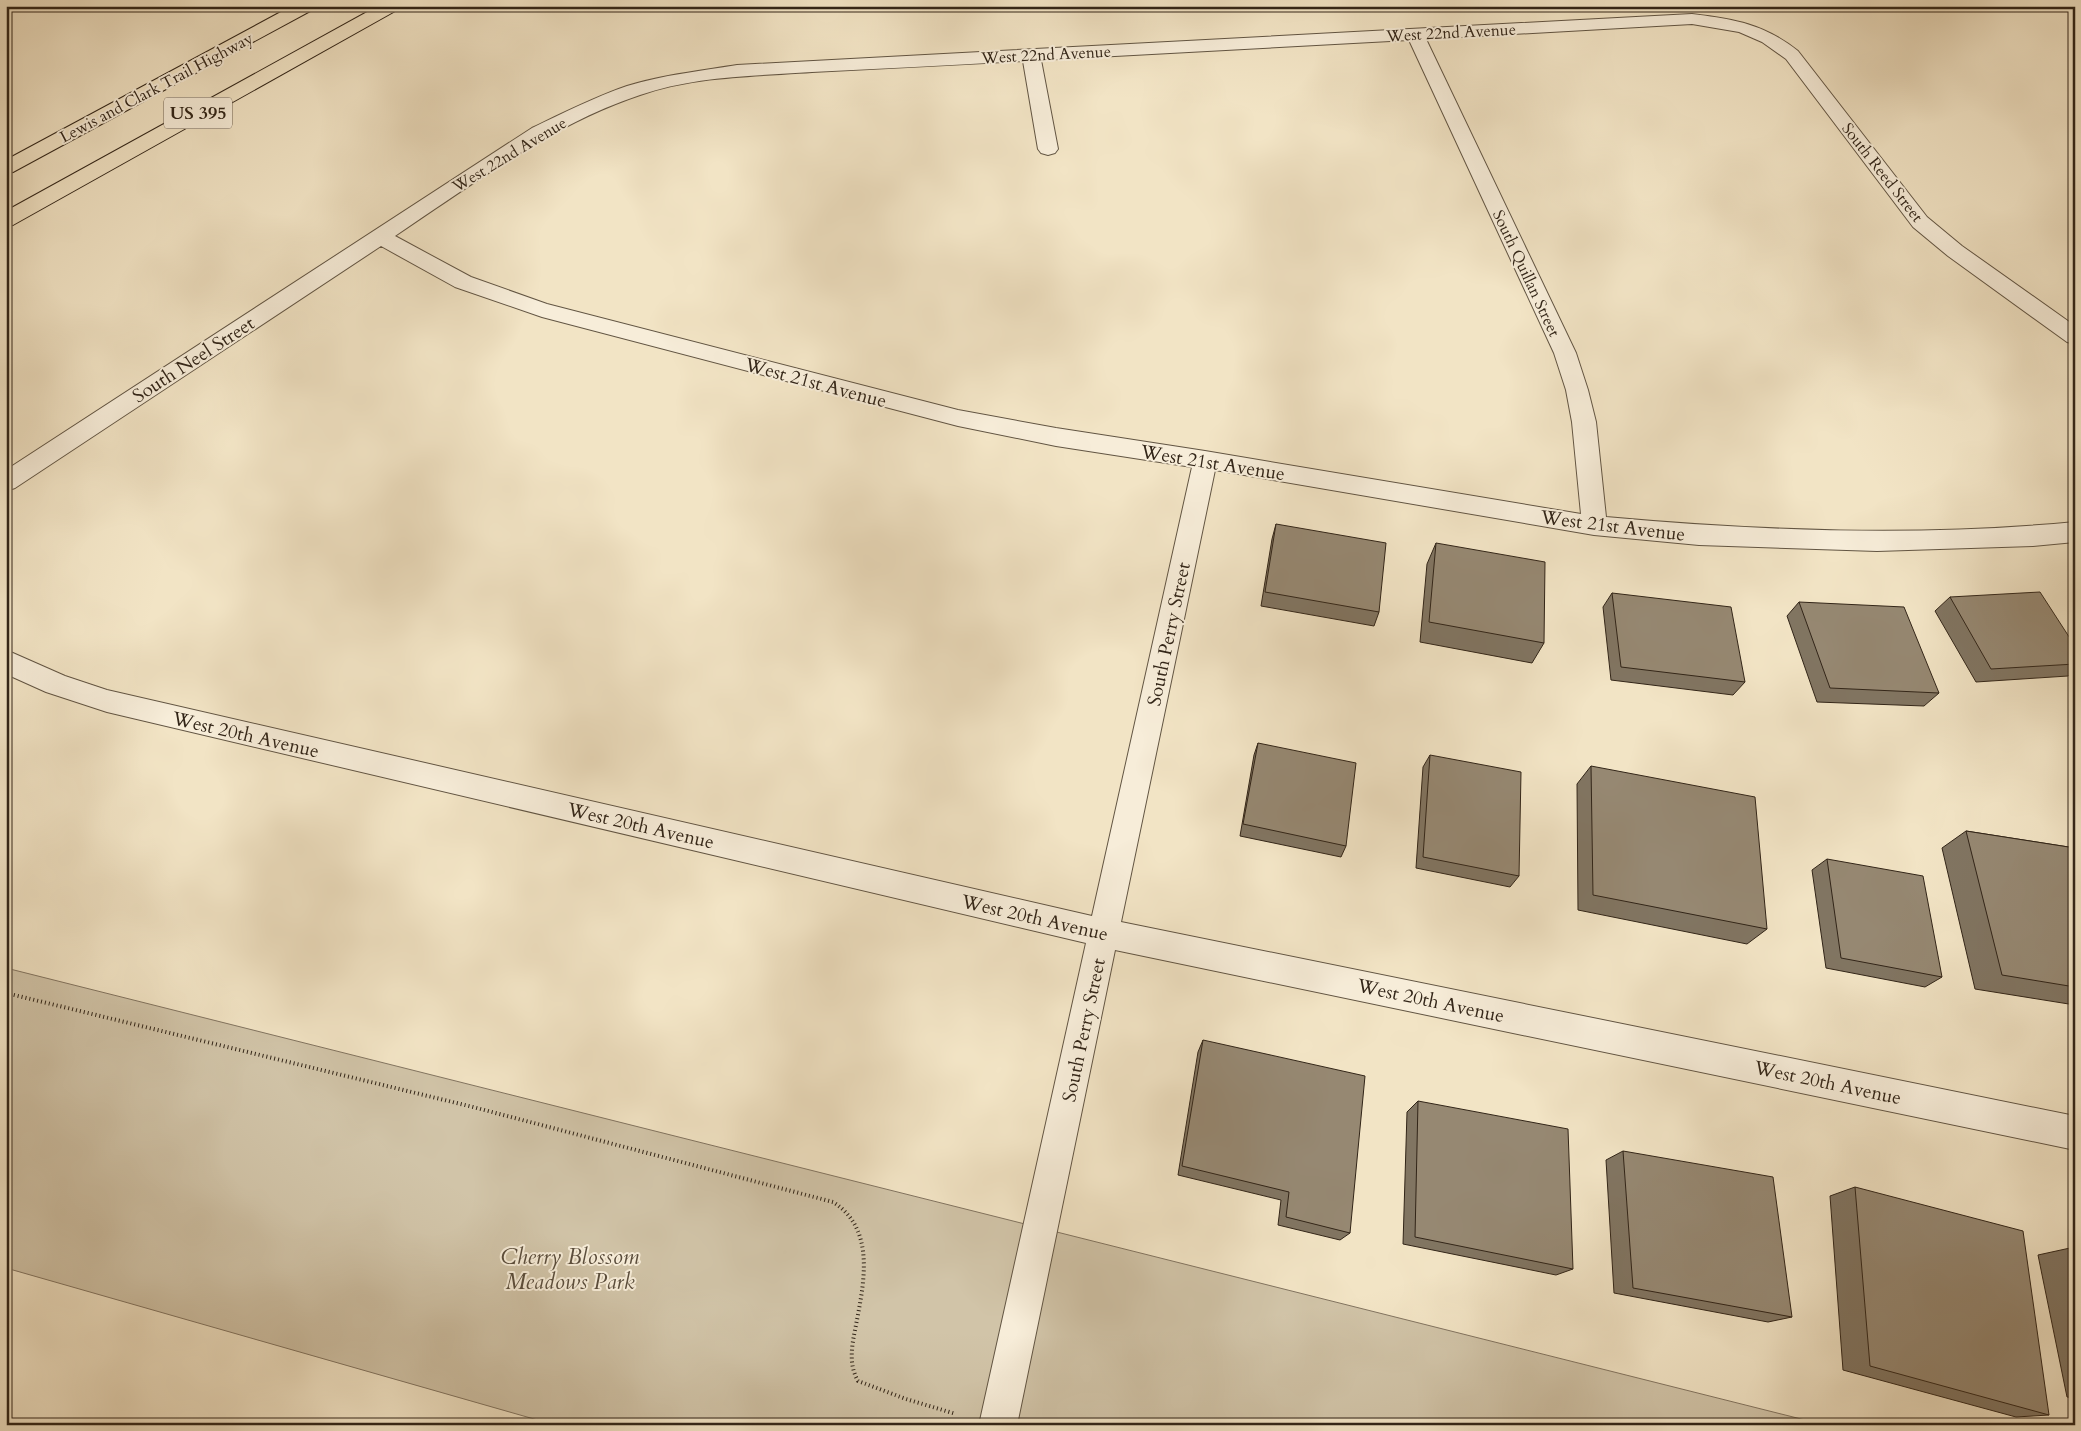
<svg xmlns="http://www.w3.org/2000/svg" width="2081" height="1431" viewBox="0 0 2081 1431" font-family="Cardo,serif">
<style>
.green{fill:#d1c4a8;stroke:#827460}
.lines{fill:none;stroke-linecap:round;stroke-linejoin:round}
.minor-casing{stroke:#625543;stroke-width:2}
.highway-casing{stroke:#322518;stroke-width:2}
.path{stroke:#322518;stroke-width:4;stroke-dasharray:1 3;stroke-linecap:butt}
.minor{fill:#f7edd9;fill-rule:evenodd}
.highway{fill:#f2e4c5;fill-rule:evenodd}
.wall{fill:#817562;stroke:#322518}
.building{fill:#968872;stroke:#322518}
.labels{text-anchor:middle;stroke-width:4;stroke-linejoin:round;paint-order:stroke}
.far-street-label{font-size:16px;fill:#322518;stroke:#f7edd9}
.shield{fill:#f7edd9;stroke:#6d6152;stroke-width:1}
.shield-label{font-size:18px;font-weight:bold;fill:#322518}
.street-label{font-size:19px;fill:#322518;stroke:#f7edd9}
.near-park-label{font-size:22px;font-style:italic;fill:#5a4d3c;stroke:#f7edd9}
</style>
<rect width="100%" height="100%" fill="#f2e4c5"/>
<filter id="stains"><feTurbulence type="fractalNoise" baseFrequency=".004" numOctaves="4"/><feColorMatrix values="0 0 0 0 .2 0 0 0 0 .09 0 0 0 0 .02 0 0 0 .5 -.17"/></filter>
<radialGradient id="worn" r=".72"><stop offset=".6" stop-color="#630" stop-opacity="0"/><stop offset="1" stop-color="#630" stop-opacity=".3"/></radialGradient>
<path class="green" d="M6,968l1811,455v2h-1262l-549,-157z"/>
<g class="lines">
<defs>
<path id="minor" d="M1692,14c42,5 72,10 106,37l129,166 35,29 113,80v18l-8,-2 -119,-86 -35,-29 -127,-168 -24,-17 -23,-10 -47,-8 -266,15 150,314 12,37 8,32 10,95c155,14 313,20 469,5v20l-42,4 -156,5 -178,-6 -105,-10 -379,-65 -94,452 954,194v34l-960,-200 -98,475h-38l107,-482 -979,-231 -61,-20 -40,-18v-24l59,26 42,14 985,226 100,-449 -136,-21 -98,-20 -416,-109 -87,-30 -74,-41 -366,242 -9,3v-21l526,-342c31,-15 63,-31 95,-42 36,-11 73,-15 110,-21zM1409,40l145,313 12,37 6,32 9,92 -376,-63 -149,-23 -98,-18 -411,-106 -76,-27 -76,-41c78,-52 155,-111 245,-141 54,-19 115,-19 172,-23 70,-3 140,-7 211,-11l15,88 3,4 7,2 7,-2 3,-4 -17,-89z"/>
<path id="highway" d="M292,6h23l-3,4 -299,162 -7,2v-14z
M378,6h22l-3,4 -384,215 -7,1v-15z"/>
</defs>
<use href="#minor" class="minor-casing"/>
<use href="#highway" class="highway-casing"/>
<path class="path" d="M6,993l467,114 360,95c43,27 31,81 23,123 -4,20 -8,38 2,56l48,18 50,15"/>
<use href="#minor" class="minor"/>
<use href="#highway" class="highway"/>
</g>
<path class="wall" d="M1276,524l103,88 -5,14 -113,-20 11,-67z
M1436,543l108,100 -12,20 -112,-21 7,-78z
M1612,593l133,89 -12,13 -122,-15 -8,-73z
M1950,597l125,49v25l-7,5 -92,6 -41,-71z
M1799,602l140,91 -15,13 -107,-4 -30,-86z
M1258,743l88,103 -5,11 -101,-21 14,-81z
M1430,755l89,121 -9,11 -94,-19 7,-101z
M1591,766l176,163 -20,15 -169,-34 -1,-126z
M1966,831l109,17v157l-100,-16 -33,-141z
M1827,859l115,118 -17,10 -99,-19 -14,-98z
M1203,1040l147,193 -10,7 -62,-15 3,-25 -103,-25 20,-123z
M1418,1101l155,168 -17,6 -153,-31 4,-132z
M1623,1151l169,166 -24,5 -154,-29 -8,-133z
M1855,1187l194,228 -33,2 -173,-47 -13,-174z
M2070,1248l5,1v149l-8,-1 -29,-142z"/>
<path class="building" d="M1276,524l110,19 -7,69 -114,-20z
M1436,543l109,19 -1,81 -115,-21z
M2040,592l35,54v18l-84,5 -41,-72z
M1612,593l119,14 14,75 -124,-15z
M1799,602l105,5 35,86 -109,-5z
M1258,743l98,20 -10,83 -103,-22z
M1430,755l91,17 -2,104 -96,-19z
M1591,766l164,31 12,132 -174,-34z
M1966,831l109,17v139l-73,-12z
M1827,859l96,17 19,101 -101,-19z
M1203,1040l162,36 -15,157 -64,-16 3,-25 -107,-26z
M1418,1101l150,28 5,140 -158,-32z
M1623,1151l150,26 19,140 -159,-29z
M1855,1187l168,44 26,184 -179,-49z
M2070,1248l5,1v20z"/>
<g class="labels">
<g class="far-street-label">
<text transform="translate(1451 32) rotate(-3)" y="6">West 22nd Avenue</text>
<text transform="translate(1046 54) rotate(-3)" y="6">West 22nd Avenue</text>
<text transform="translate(156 87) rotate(-28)" y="6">Lewis and Clark Trail Highway</text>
<text transform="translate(509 154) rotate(-31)" y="6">West 22nd Avenue</text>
<text transform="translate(1883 172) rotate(52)" y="6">South Reed Street</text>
<text transform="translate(1527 273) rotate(65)" y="6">South Quillan Street</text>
</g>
<rect class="shield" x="164" y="97.5" width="68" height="31" rx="4"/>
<g class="shield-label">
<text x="198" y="119">US 395</text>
</g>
<g class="street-label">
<text transform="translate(193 359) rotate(-33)" y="7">South Neel Street</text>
<text transform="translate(816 382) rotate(15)" y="7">West 21st Avenue</text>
<text transform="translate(1213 462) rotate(9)" y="7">West 21st Avenue</text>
<text transform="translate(1613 525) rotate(7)" y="7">West 21st Avenue</text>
<text transform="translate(1168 634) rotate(-78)" y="7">South Perry Street</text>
<text transform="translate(246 734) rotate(13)" y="7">West 20th Avenue</text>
<text transform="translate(641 825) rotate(13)" y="7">West 20th Avenue</text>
<text transform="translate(1035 917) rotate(13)" y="7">West 20th Avenue</text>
<text transform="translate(1431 1000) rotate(12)" y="7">West 20th Avenue</text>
<text transform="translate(1083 1030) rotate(-78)" y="7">South Perry Street</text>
<text transform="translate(1828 1082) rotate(12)" y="7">West 20th Avenue</text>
</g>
<g class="near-park-label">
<text x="570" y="1264">Cherry Blossom<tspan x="570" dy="25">Meadows Park</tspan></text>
</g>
</g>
<rect width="2081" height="1431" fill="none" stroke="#f2e4c5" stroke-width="25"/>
<rect x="8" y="8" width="2066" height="1416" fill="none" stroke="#322518" stroke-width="2.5"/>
<rect x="12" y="12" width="2056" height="1406" fill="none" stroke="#322518"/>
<rect width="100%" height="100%" filter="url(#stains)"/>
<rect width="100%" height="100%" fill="url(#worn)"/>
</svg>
